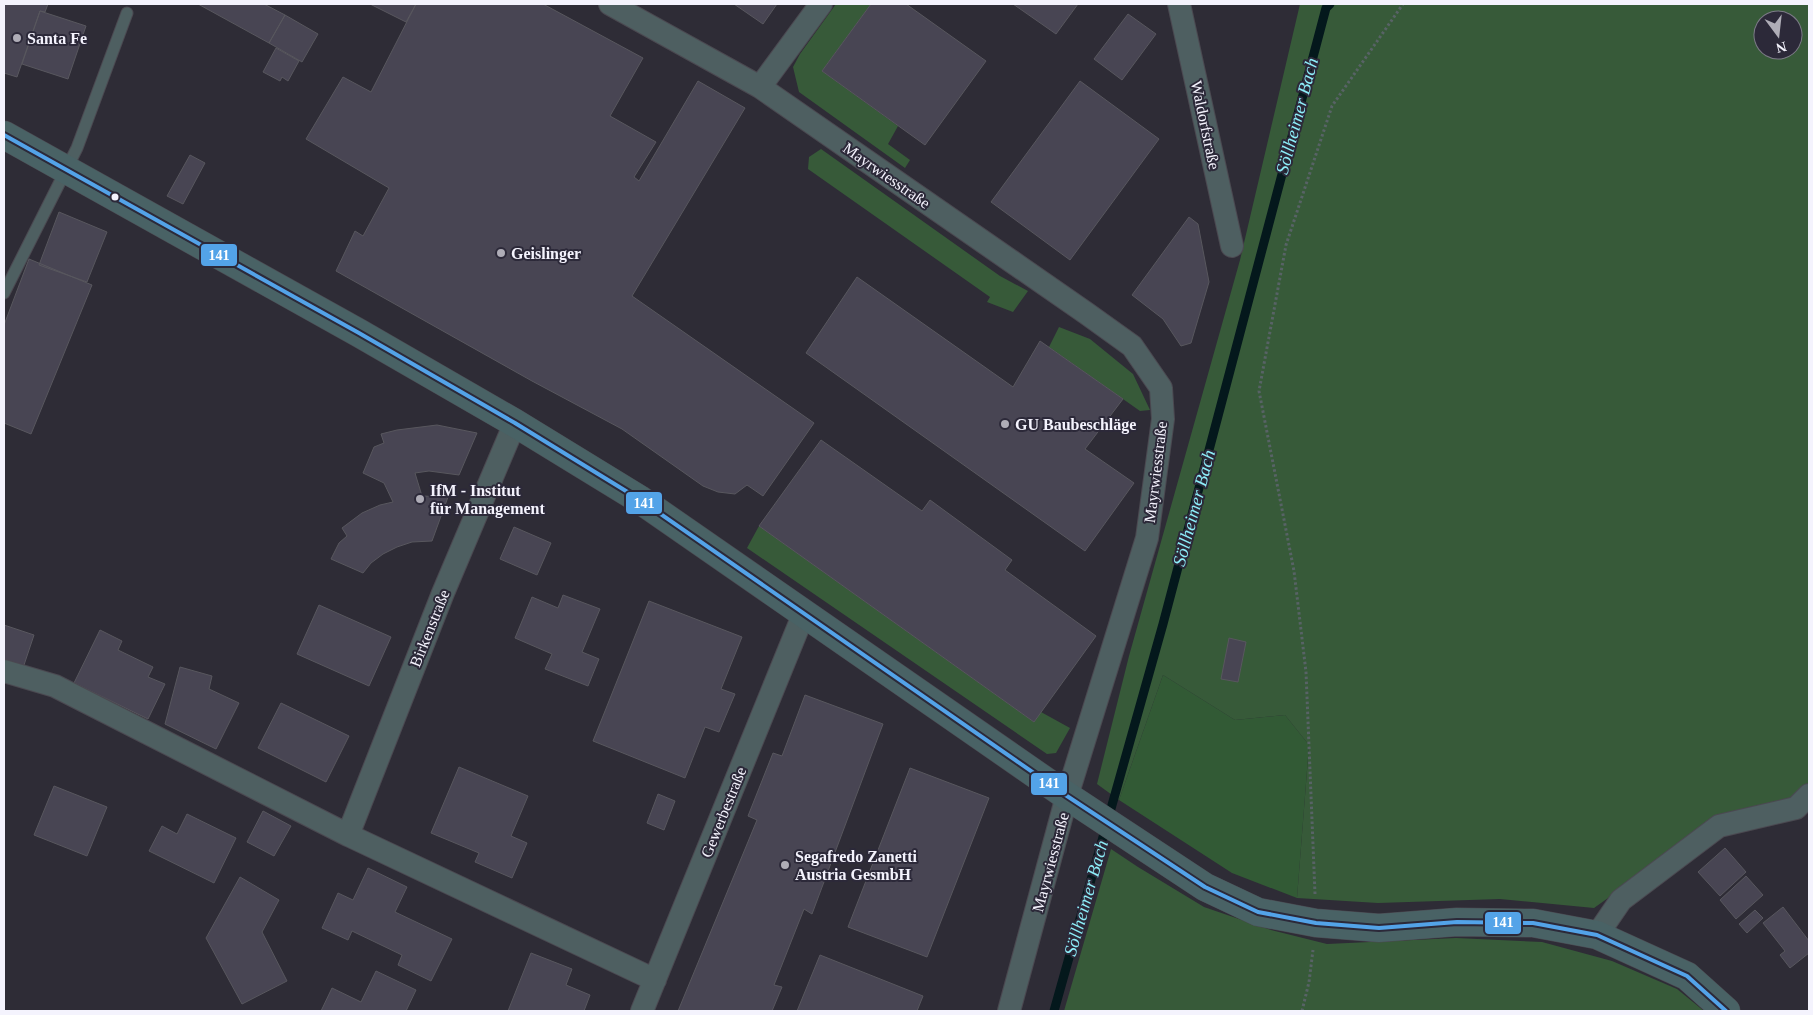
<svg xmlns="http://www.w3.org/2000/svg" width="1813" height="1015" viewBox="0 0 1813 1015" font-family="'Times New Roman',serif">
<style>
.green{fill:#375a39;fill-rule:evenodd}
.forest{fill:#325a35}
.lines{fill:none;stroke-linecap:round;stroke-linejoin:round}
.stream{stroke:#04181c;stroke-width:9}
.building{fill:#484553;stroke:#58575e}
.lane-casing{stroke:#4b4951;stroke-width:13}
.street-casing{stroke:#4b4951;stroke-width:24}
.secondary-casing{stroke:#4b4951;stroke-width:29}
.path{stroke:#586366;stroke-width:3;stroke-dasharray:2.5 2.5;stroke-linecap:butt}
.lane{stroke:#4e5f61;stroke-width:11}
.street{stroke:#4e5f61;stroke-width:22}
.secondary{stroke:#496265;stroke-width:28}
.bus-1-casing{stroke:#2c2939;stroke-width:8}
.bus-1{stroke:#53a3e8;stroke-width:4}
.poi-dot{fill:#afadb7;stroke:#2c2939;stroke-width:2}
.bus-dot{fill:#f4f3fd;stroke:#2c2939;stroke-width:2}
.labels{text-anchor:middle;stroke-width:4;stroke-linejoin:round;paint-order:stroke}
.poi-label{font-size:16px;font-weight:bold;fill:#f4f3fd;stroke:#2c2939;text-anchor:start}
.street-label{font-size:16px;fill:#f4f3fd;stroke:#2c2939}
.water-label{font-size:18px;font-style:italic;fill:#8deef9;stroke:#2c2939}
.line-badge{stroke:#2c2939;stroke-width:2}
.badge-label{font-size:14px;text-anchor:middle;font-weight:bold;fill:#fff}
</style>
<rect width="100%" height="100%" fill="#2e2c36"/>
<path class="green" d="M836,4h35l-49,67 76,55 -10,18 22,16 -5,8 -106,-76 -6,-25 7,-13z
M1300,4h509v780l-19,19 -71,16 -125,89 -94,-9 -122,4 -81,-5 12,-153 -24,-30 -50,5 -72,-45 -44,125 -22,-16 32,-128 111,-396zM1763,20h30v30h-30z
M821,149l179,127 28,15 -15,21 -26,-10 3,-5 -182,-128 1,-12z
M1059,327l31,12 43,35 17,36 -10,1 -91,-64z
M759,526l275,196 7,-10 29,16 -14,25 -9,1 -300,-206z
M1111,849l27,18 66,40 67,23 56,14 129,-6 86,4 70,19 65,28 27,22h-640z"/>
<path class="forest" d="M1163,675l72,45 50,-5 24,30 -12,153 -65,-25 -113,-73z"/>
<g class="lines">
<path class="stream" d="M1054,1011l109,-387 163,-616 4,-4"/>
</g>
<path class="building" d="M4,4h44l-3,8 -5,-1 -23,66 -13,-4z
M198,4h66l21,11 -16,28z
M370,4h46l-10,18z
M416,4h127l100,54 -33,58 46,26 -22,35 5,4 59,-100 47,27 -113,188 182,127 -51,73 -16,-11 -12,9 -17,-2 -15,-6 -81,-57 -90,-48 -196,-110 19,-40 8,5 26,-48 -83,-49 37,-62 28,15z
M734,4h43l-14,20z
M871,4h35l80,57 -61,84 -103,-74z
M1013,4h65l-22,30z
M40,11l46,15 -18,53 -46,-15z
M1128,14l28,20 -34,46 -28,-21z
M285,15l33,19 -16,28 -33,-19z
M276,48l23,13 -11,20 -6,-4 -2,4 -17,-9z
M1080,81l79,58 -89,121 -79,-58z
M190,155l15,8 -22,41 -16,-8z
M59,212l48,20 -20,50 -48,-17z
M1189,217l9,7 11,58 -18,61 -10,3 -18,-27 -31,-24z
M29,259l63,26 -61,149 -27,-11v-98z
M857,277l156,110 27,-46 83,58 -38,50 49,34 -49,68 -279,-198z
M437,425l40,8 -18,42 -30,-4 -14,2 7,23 26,1 -16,44 -20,1 -15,5 -14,7 -12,9 -8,10 -32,-14 8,-16 8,-7 -5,-8 20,-15 18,-8 13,-3 -9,-19 -21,-10 11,-26 10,-4 -3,-9 16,-4z
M821,440l101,71 8,-11 82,60 -7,10 91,66 -62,86 -275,-196z
M514,527l37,16 -14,32 -37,-16z
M563,595l37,14 -18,43 17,7 -11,27 -43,-17 7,-15 -37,-16 17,-41 26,11z
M649,601l93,36 -21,52 14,5 -16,38 -14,-5 -20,51 -92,-37z
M319,605l72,32 -22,49 -72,-32z
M4,625l30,10 -13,39 -17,-6z
M100,630l22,11 -4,9 35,17 -5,10 17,7 -17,35 -74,-36z
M1229,638l17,4 -8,40 -17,-3z
M180,667l32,9 -3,13 30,14 -23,46 -51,-25z
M805,695l78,29 -71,190 -8,-5 -30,76 8,2 -10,24h-94l79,-191 -9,-4 25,-63 9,3z
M281,703l68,33 -23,46 -68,-34z
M459,767l69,29 -17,40 16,7 -15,35 -37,-16 4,-9 -48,-20z
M910,768l79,30 -62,159 -79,-30z
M54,786l53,21 -20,49 -53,-21z
M658,794l17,7 -11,29 -17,-7z
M263,811l28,15 -17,30 -27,-14z
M187,814l49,24 -22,45 -65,-32 13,-25 15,8z
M1725,848l21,24 -26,24 -22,-24z
M368,868l39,19 -12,25 57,27 -21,42 -33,-16 4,-10 -50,-24 -4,9 -26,-12 16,-35 15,7z
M1746,876l17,19 -27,24 -16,-19z
M240,877l39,23 -17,32 25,49 -45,23 -36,-66z
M1783,907l26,34v12l-19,15 -10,-13 5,-4 -22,-28z
M1755,910l8,8 -16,15 -8,-9z
M531,953l41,16 -6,16 24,10 -6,16h-76z
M820,955l103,41 -6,15h-120z
M376,971l40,19 -10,21h-85l11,-23 29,14z"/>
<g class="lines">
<defs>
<path id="lane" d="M4,293l73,-145 50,-135"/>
<path id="street" d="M610,4l150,83 326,226 46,33 29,42 2,31 -16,119 -80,258 -58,215
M1179,4l53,242
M760,87l61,-83
M4,671l51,15 293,149 307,145
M348,835l95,-242 72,-170
M1597,935l24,-35 98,-74 77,-18 13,-13
M642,1011l162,-398"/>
<path id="secondary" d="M4,135l355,198 156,90 124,76 428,297 138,91 53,25 58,11 63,5 78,-6 76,1 64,12 90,41 39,35"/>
</defs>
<use href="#lane" class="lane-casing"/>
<use href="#street" class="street-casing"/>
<use href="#secondary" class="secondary-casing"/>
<path class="path" d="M1315,894l-9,-222 -12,-101 -35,-180 27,-146 46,-139 71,-102
M1302,1011l7,-29 4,-32"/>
<use href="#lane" class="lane"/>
<use href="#street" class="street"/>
<use href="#secondary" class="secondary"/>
<defs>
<path id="bus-1" d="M4,135l355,198 156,90 124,76 428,297 138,91 53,25 58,11 63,5 78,-6 76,1 64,12 90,41 39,35"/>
</defs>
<use href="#bus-1" class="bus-1-casing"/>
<use href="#bus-1" class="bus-1"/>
</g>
<g class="poi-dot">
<circle cx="17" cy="38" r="5"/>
<circle cx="501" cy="253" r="5"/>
<circle cx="1005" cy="424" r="5"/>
<circle cx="420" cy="499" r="5"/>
<circle cx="785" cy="865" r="5"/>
</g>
<circle class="bus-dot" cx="115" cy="197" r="4.5"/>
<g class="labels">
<g class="poi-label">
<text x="27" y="44">Santa Fe</text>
<text x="511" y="259">Geislinger</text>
<text x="1015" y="430">GU Baubeschläge</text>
<text x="430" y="496">IfM - Institut<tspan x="430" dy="18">für Management</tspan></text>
<text x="795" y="862">Segafredo Zanetti<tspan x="795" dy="18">Austria GesmbH</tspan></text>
</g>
<g class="street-label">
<text transform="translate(1206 125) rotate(78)" y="6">Waldorfstraße</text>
<text transform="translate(887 175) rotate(35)" y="6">Mayrwiesstraße</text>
<text transform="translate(1155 472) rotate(-83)" y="6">Mayrwiesstraße</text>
<text transform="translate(429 628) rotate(-68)" y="6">Birkenstraße</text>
<text transform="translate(723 812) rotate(-68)" y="6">Gewerbestraße</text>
<text transform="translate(1050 862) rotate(-75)" y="6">Mayrwiesstraße</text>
</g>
<g class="water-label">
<text transform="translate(1297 116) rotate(-75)" y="6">Söllheimer Bach</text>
<text transform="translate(1194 508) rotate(-75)" y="6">Söllheimer Bach</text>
<text transform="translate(1086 898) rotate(-74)" y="6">Söllheimer Bach</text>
</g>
</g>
<g class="line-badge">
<rect x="200" y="243" width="38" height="24" rx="5" fill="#53a3e8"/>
<rect x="625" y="491" width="38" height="24" rx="5" fill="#53a3e8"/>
<rect x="1030" y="772" width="38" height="24" rx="5" fill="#53a3e8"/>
<rect x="1484" y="911" width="38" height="24" rx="5" fill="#53a3e8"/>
</g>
<g class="badge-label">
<text x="219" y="260">141</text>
<text x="644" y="508">141</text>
<text x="1049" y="788">141</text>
<text x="1503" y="927">141</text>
</g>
<rect width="1813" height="1015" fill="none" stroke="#f4f3fd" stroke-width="10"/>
<g transform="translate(1778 35) rotate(165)"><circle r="24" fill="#2c2939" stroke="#7c7a87"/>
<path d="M0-4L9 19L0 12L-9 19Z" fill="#afadb7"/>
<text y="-8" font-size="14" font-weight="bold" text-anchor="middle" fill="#f4f3fd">N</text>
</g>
</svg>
